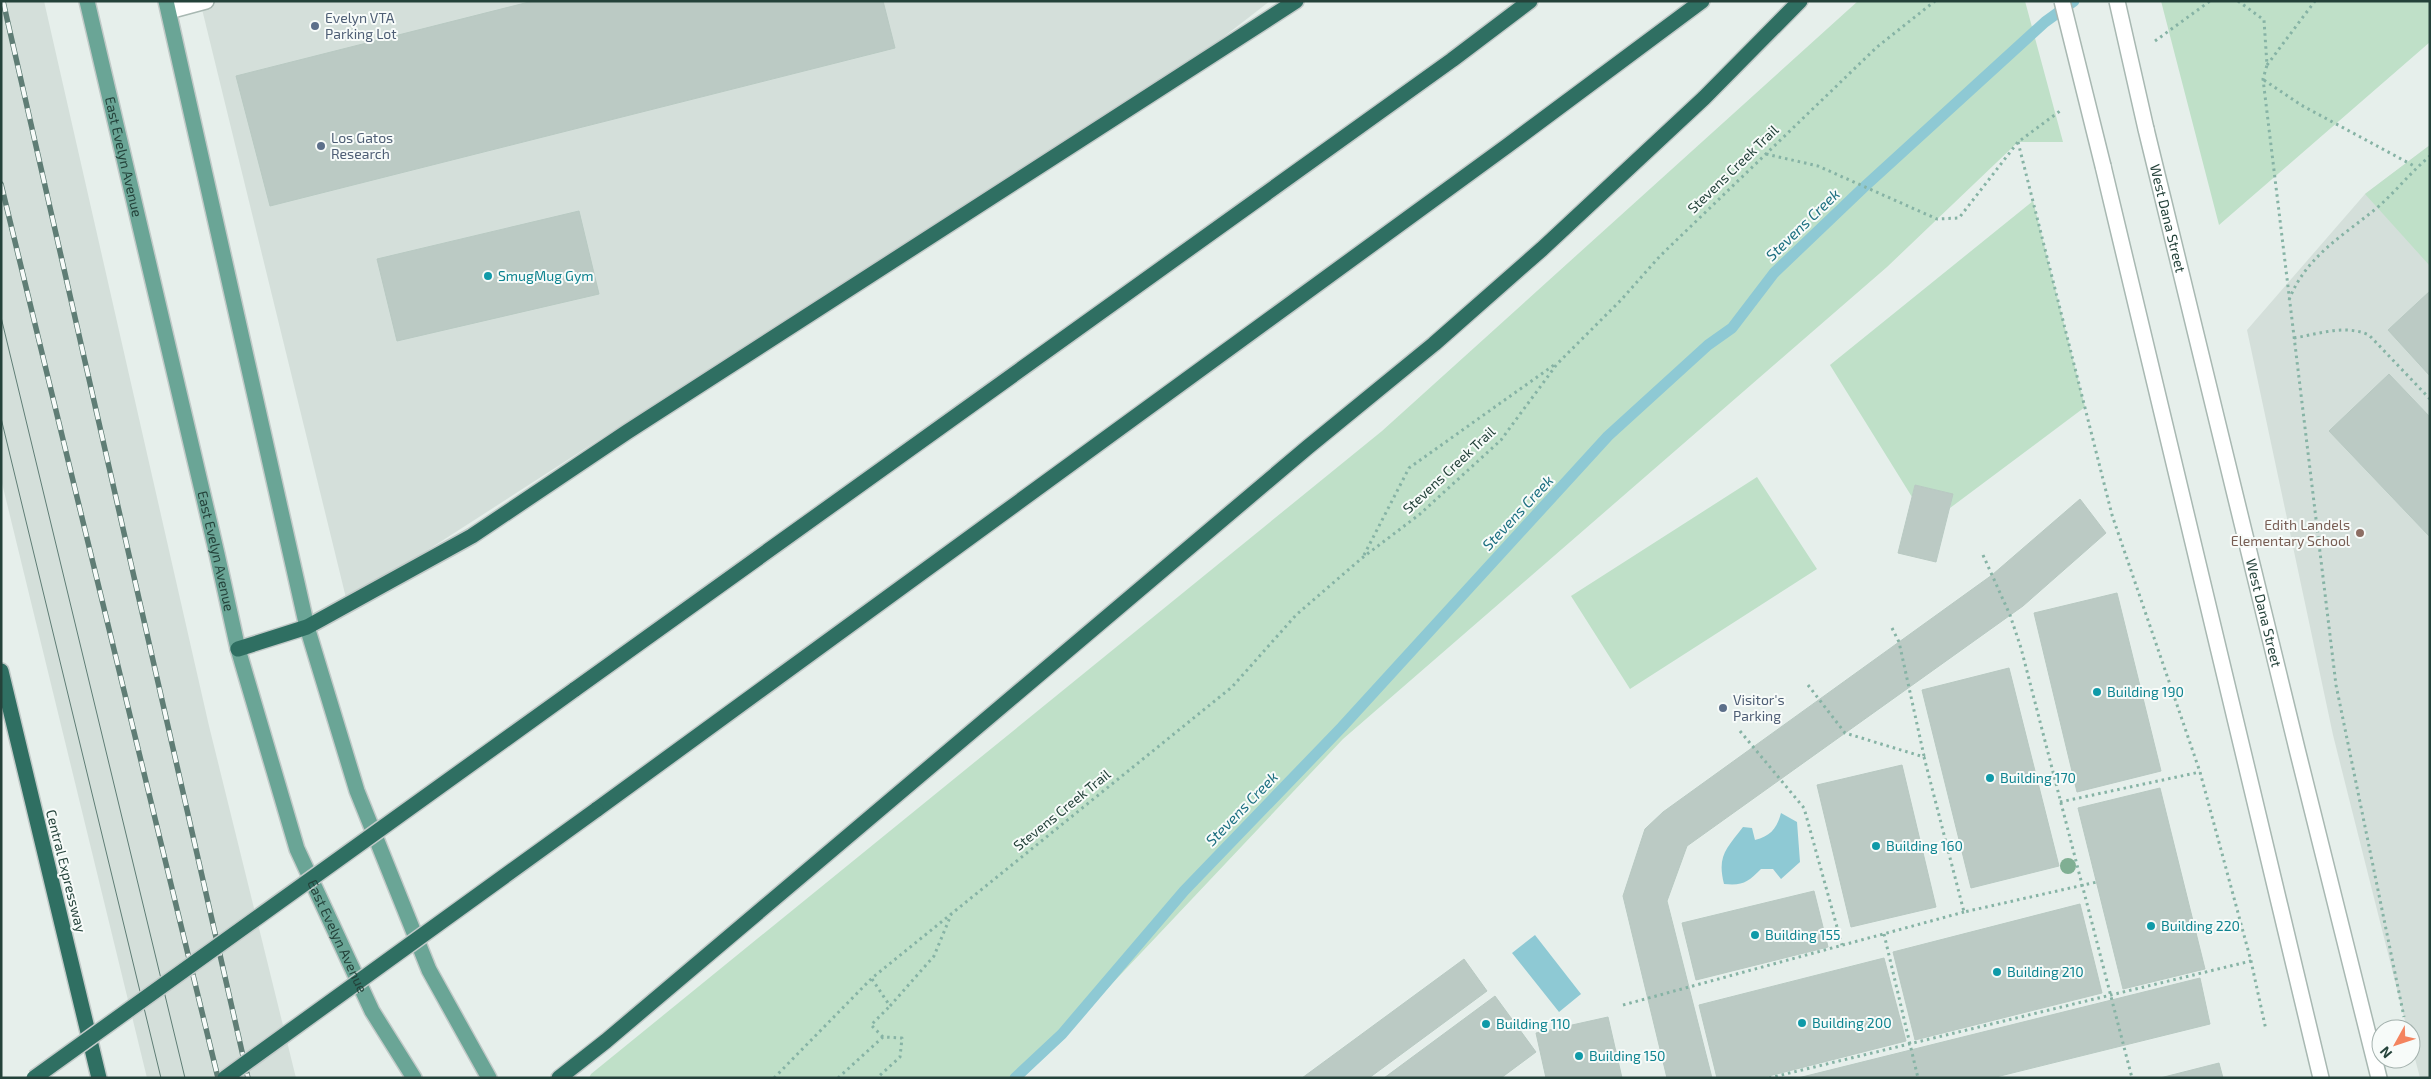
<svg xmlns="http://www.w3.org/2000/svg" width="2431" height="1079" viewBox="0 0 2431 1079" font-family="'Exo 2',sans-serif">
<style>
.built{fill:#d4dfda}
.green{fill:#bfe0c8}
.water{fill:#8ec9d4}
.lines{fill:none;stroke-linecap:round;stroke-linejoin:round}
.stream{stroke:#8ec9d4;stroke-width:11}
.building{fill:#bbcac4;stroke:#b8c9c2}
.minor-casing{stroke:#a8b8b2;stroke-width:18}
.major-casing{stroke:#c2cac8;stroke-width:18}
.highway-casing{stroke:#c2cac8;stroke-width:18}
.path{stroke:#86b3a5;stroke-width:3;stroke-dasharray:2.5 4;stroke-linecap:butt}
.minor{stroke:#fff;stroke-width:15}
.major{stroke:#6aa596;stroke-width:15}
.highway{stroke:#2f6f62;stroke-width:15}
.tram{stroke:#5f7d75;stroke-width:1}
.rail-casing{stroke:#5f7d75;stroke-width:5.5}
.rail{stroke:#f7fbf9;stroke-width:4;stroke-dasharray:11;stroke-linecap:butt}
.minor-bridge-casing{stroke:#a8b8b2;stroke-width:18;stroke-linecap:butt}
.highway-bridge-casing{stroke:#c2cac8;stroke-width:18;stroke-linecap:butt}
.minor-bridge{stroke:#fff;stroke-width:15}
.highway-bridge{stroke:#2f6f62;stroke-width:15}
.tree{fill:#80af93}
.service-dot{fill:#5c6f8a;stroke:#f7fbf9;stroke-width:2}
.culture-dot{fill:#0f9aa8;stroke:#f7fbf9;stroke-width:2}
.education-dot{fill:#8d6e63;stroke:#f7fbf9;stroke-width:2}
.labels{text-anchor:middle;stroke-width:4;stroke-linejoin:round;paint-order:stroke}
.service-label{font-size:14px;fill:#4e5e75;stroke:#f7fbf9;text-anchor:start}
.street-label{font-size:14px;fill:#24423a;stroke:#f7fbf9}
.culture-label{font-size:14px;fill:#0d838f;stroke:#f7fbf9;text-anchor:start}
.education-label{font-size:14px;fill:#785e54;stroke:#f7fbf9;text-anchor:end}
.water-label{font-size:15px;font-style:italic;fill:#1c6f80;stroke:#f7fbf9}
</style>
<rect width="100%" height="100%" fill="#e6efeb"/>
<path class="built" d="M1,1h43l165,725 87,352h-149l-146,-599z
M200,1h1070l-53,41 -870,560z
M2430,145v933h-10l-9,-35v-14h-4l-74,-294 -86,-405 118,-136z"/>
<path class="green" d="M1858,1h167l38,141h-45l-131,125 -544,472 -320,339h-434l2,-4 791,-643z
M2161,1h269v41l-211,183z
M2430,145v121l-65,-72z
M2033,201l52,206 -135,101 2,-14 -37,-9 -3,12 -82,-132z
M1757,477l60,92 -187,120 -59,-93z"/>
<path class="water" d="M1781,813l16,9 3,40 -19,17 -8,-10h-12c-13,13 -18,17 -37,15 -7,-28 2,-35 19,-57l9,1 3,12c16,-4 22,-12 26,-27z
M1535,935l46,59 -22,18 -47,-59z"/>
<g class="lines">
<path class="stream" d="M1015,1078l47,-44 122,-143 158,-164 266,-291 100,-91 24,-17 42,-55 89,-85 182,-166 29,-21"/>
</g>
<path class="building" d="M533,1h350l12,47 -625,158 -34,-130z
M579,211l20,83 -202,47 -20,-82z
M2430,291v85l-42,-46z
M2389,374l41,43v120l-101,-106z
M1915,485l38,9 -17,68 -38,-9z
M2080,499l26,34 -83,73 -336,240 -20,55 45,177h-45l-44,-182 22,-67 18,-17 329,-237z
M2117,593l44,178 -84,21 -43,-179z
M2009,668l50,198 -88,22 -49,-198z
M1902,765l34,142 -85,20 -34,-142z
M2160,788l45,181 -82,20 -45,-181z
M1814,891l14,56 -132,33 -14,-57z
M2080,904l22,89 -187,47 -22,-88z
M1884,958l22,83 -145,37h-44l-18,-73z
M1464,959l23,32 -118,87h-67z
M2200,978l10,46 -218,54h-194z
M1495,996l41,56 -35,26h-117z
M1608,1017l14,61h-76l-10,-45z
M2219,1063l4,15h-63z"/>
<g class="lines">
<defs>
<g id="minor">
<path d="M169,11l37,-10"/>
<path id="s1" d="M2146,129l151,620 82,329"/>
<path d="M2103,166l218,912"/>
</g>
<g id="major">
<path id="s2" d="M87,1l130,553 21,95 59,200 75,162 42,67"/>
<path d="M166,1l141,626 50,164 72,179 60,108"/>
</g>
<path id="highway" d="M238,649l69,-22 165,-91 155,-104 669,-431
M1,671l98,407
M574,690l878,-630 78,-59
M596,810l911,-664 195,-145
M559,1078l47,-37 702,-594 126,-103 108,-95 162,-151 96,-97"/>
</defs>
<use href="#minor" class="minor-casing"/>
<use href="#major" class="major-casing"/>
<use href="#highway" class="highway-casing"/>
<path class="path" d="M2238,1l26,19 3,45 -4,14 73,606 68,332
M2155,41l55,-40
M2267,65l48,-64
M2264,80l37,25 115,62
M2018,142l94,373 88,257 51,189 15,69
M1766,154l52,12 119,53 22,-1 59,-76 42,-31
M2289,300c17,-44 54,-64 89,-93 18,-16 33,-35 52,-51
M2294,338c25,-4 51,-14 75,-3l61,64
M1364,555l45,-87 145,-103
M1983,555l27,60 11,33 111,430
M1892,628l7,14 25,114
M1808,685l37,48 79,24 40,155 133,-30
M1740,731l64,77 38,137
M2060,802l140,-30
M1884,934l34,144
M872,979l18,27 44,-50 17,-41
M1623,1005l341,-93
M883,1037l-12,-12 19,-19
M774,1078l98,-100 360,-291 64,-72 66,-57 58,-44 81,-74 56,-76 64,-64 39,-44 217,-209 58,-46
M838,1078l45,-41 19,1 -2,19 -23,21
M1769,1078l482,-117"/>
<use href="#minor" class="minor"/>
<use href="#major" class="major"/>
<use href="#highway" class="highway"/>
<path class="tram" d="M1,317l184,761
M1,418l160,660"/>
<defs>
<path id="rail" d="M3,1l245,1077
M1,184l217,894"/>
</defs>
<use href="#rail" class="rail-casing"/>
<use href="#rail" class="rail"/>
<defs>
<path id="minor-bridge" d="M2062,1l41,165
M2117,1l29,128"/>
<path id="highway-bridge" d="M34,1078l540,-388
M225,1078l371,-268"/>
</defs>
<use href="#minor-bridge" class="minor-bridge-casing"/>
<use href="#highway-bridge" class="highway-bridge-casing"/>
<use href="#minor-bridge" class="minor-bridge"/>
<use href="#highway-bridge" class="highway-bridge"/>
</g>
<circle class="tree" cx="2068" cy="866" r="8"/>
<g class="service-dot">
<circle cx="315" cy="26" r="5"/>
<circle cx="321" cy="146" r="5"/>
<circle cx="1723" cy="708" r="5"/>
</g>
<g class="culture-dot">
<circle cx="488" cy="276" r="5"/>
<circle cx="2097" cy="692" r="5"/>
<circle cx="1990" cy="778" r="5"/>
<circle cx="1876" cy="846" r="5"/>
<circle cx="2151" cy="926" r="5"/>
<circle cx="1755" cy="935" r="5"/>
<circle cx="1997" cy="972" r="5"/>
<circle cx="1802" cy="1023" r="5"/>
<circle cx="1486" cy="1024" r="5"/>
<circle cx="1579" cy="1056" r="5"/>
</g>
<circle class="education-dot" cx="2360" cy="533" r="5"/>
<g class="labels">
<g class="service-label">
<text x="325" y="23">Evelyn VTA<tspan x="325" dy="16">Parking Lot</tspan></text>
<text x="331" y="143">Los Gatos<tspan x="331" dy="16">Research</tspan></text>
<text x="1733" y="705">Visitor's<tspan x="1733" dy="16">Parking</tspan></text>
</g>
<g class="street-label">
<text dy="5" stroke="none"><textPath href="#s2" startOffset="160">East Evelyn Avenue</textPath></text>
<text transform="translate(1733 169) rotate(-44)" y="5">Stevens Creek Trail</text>
<text dy="5" stroke="none"><textPath href="#s1" startOffset="92">West Dana Street</textPath></text>
<text transform="translate(1449 470) rotate(-43)" y="5">Stevens Creek Trail</text>
<text dy="5" stroke="none"><textPath href="#s2" startOffset="565">East Evelyn Avenue</textPath></text>
<text dy="5" stroke="none"><textPath href="#s1" startOffset="498">West Dana Street</textPath></text>
<text transform="translate(1062 810) rotate(-39)" y="5">Stevens Creek Trail</text>
<text transform="translate(66 871) rotate(76)" y="5">Central Expressway</text>
<text dy="5" stroke="none"><textPath href="#s2" startOffset="970">East Evelyn Avenue</textPath></text>
</g>
<g class="culture-label">
<text x="498" y="281">SmugMug Gym</text>
<text x="2107" y="697">Building 190</text>
<text x="2000" y="783">Building 170</text>
<text x="1886" y="851">Building 160</text>
<text x="2161" y="931">Building 220</text>
<text x="1765" y="940">Building 155</text>
<text x="2007" y="977">Building 210</text>
<text x="1812" y="1028">Building 200</text>
<text x="1496" y="1029">Building 110</text>
<text x="1589" y="1061">Building 150</text>
</g>
<g class="education-label">
<text x="2350" y="530">Edith Landels<tspan x="2350" dy="16">Elementary School</tspan></text>
</g>
<g class="water-label">
<text transform="translate(1803 225) rotate(-44)" y="5">Stevens Creek</text>
<text transform="translate(1518 513) rotate(-47)" y="5">Stevens Creek</text>
<text transform="translate(1242 809) rotate(-46)" y="5">Stevens Creek</text>
</g>
</g>
<rect width="2431" height="1079" fill="none" stroke="#24423a" stroke-width="5"/>
<g transform="translate(2396 1044) rotate(230)"><circle r="24" fill="#f7fbf9" stroke="#a3b1ad"/>
<path d="M0-4L9 19L0 12L-9 19Z" fill="#f4845f"/>
<text y="-8" font-size="14" font-weight="bold" text-anchor="middle" fill="#24423a">N</text>
</g>
</svg>
